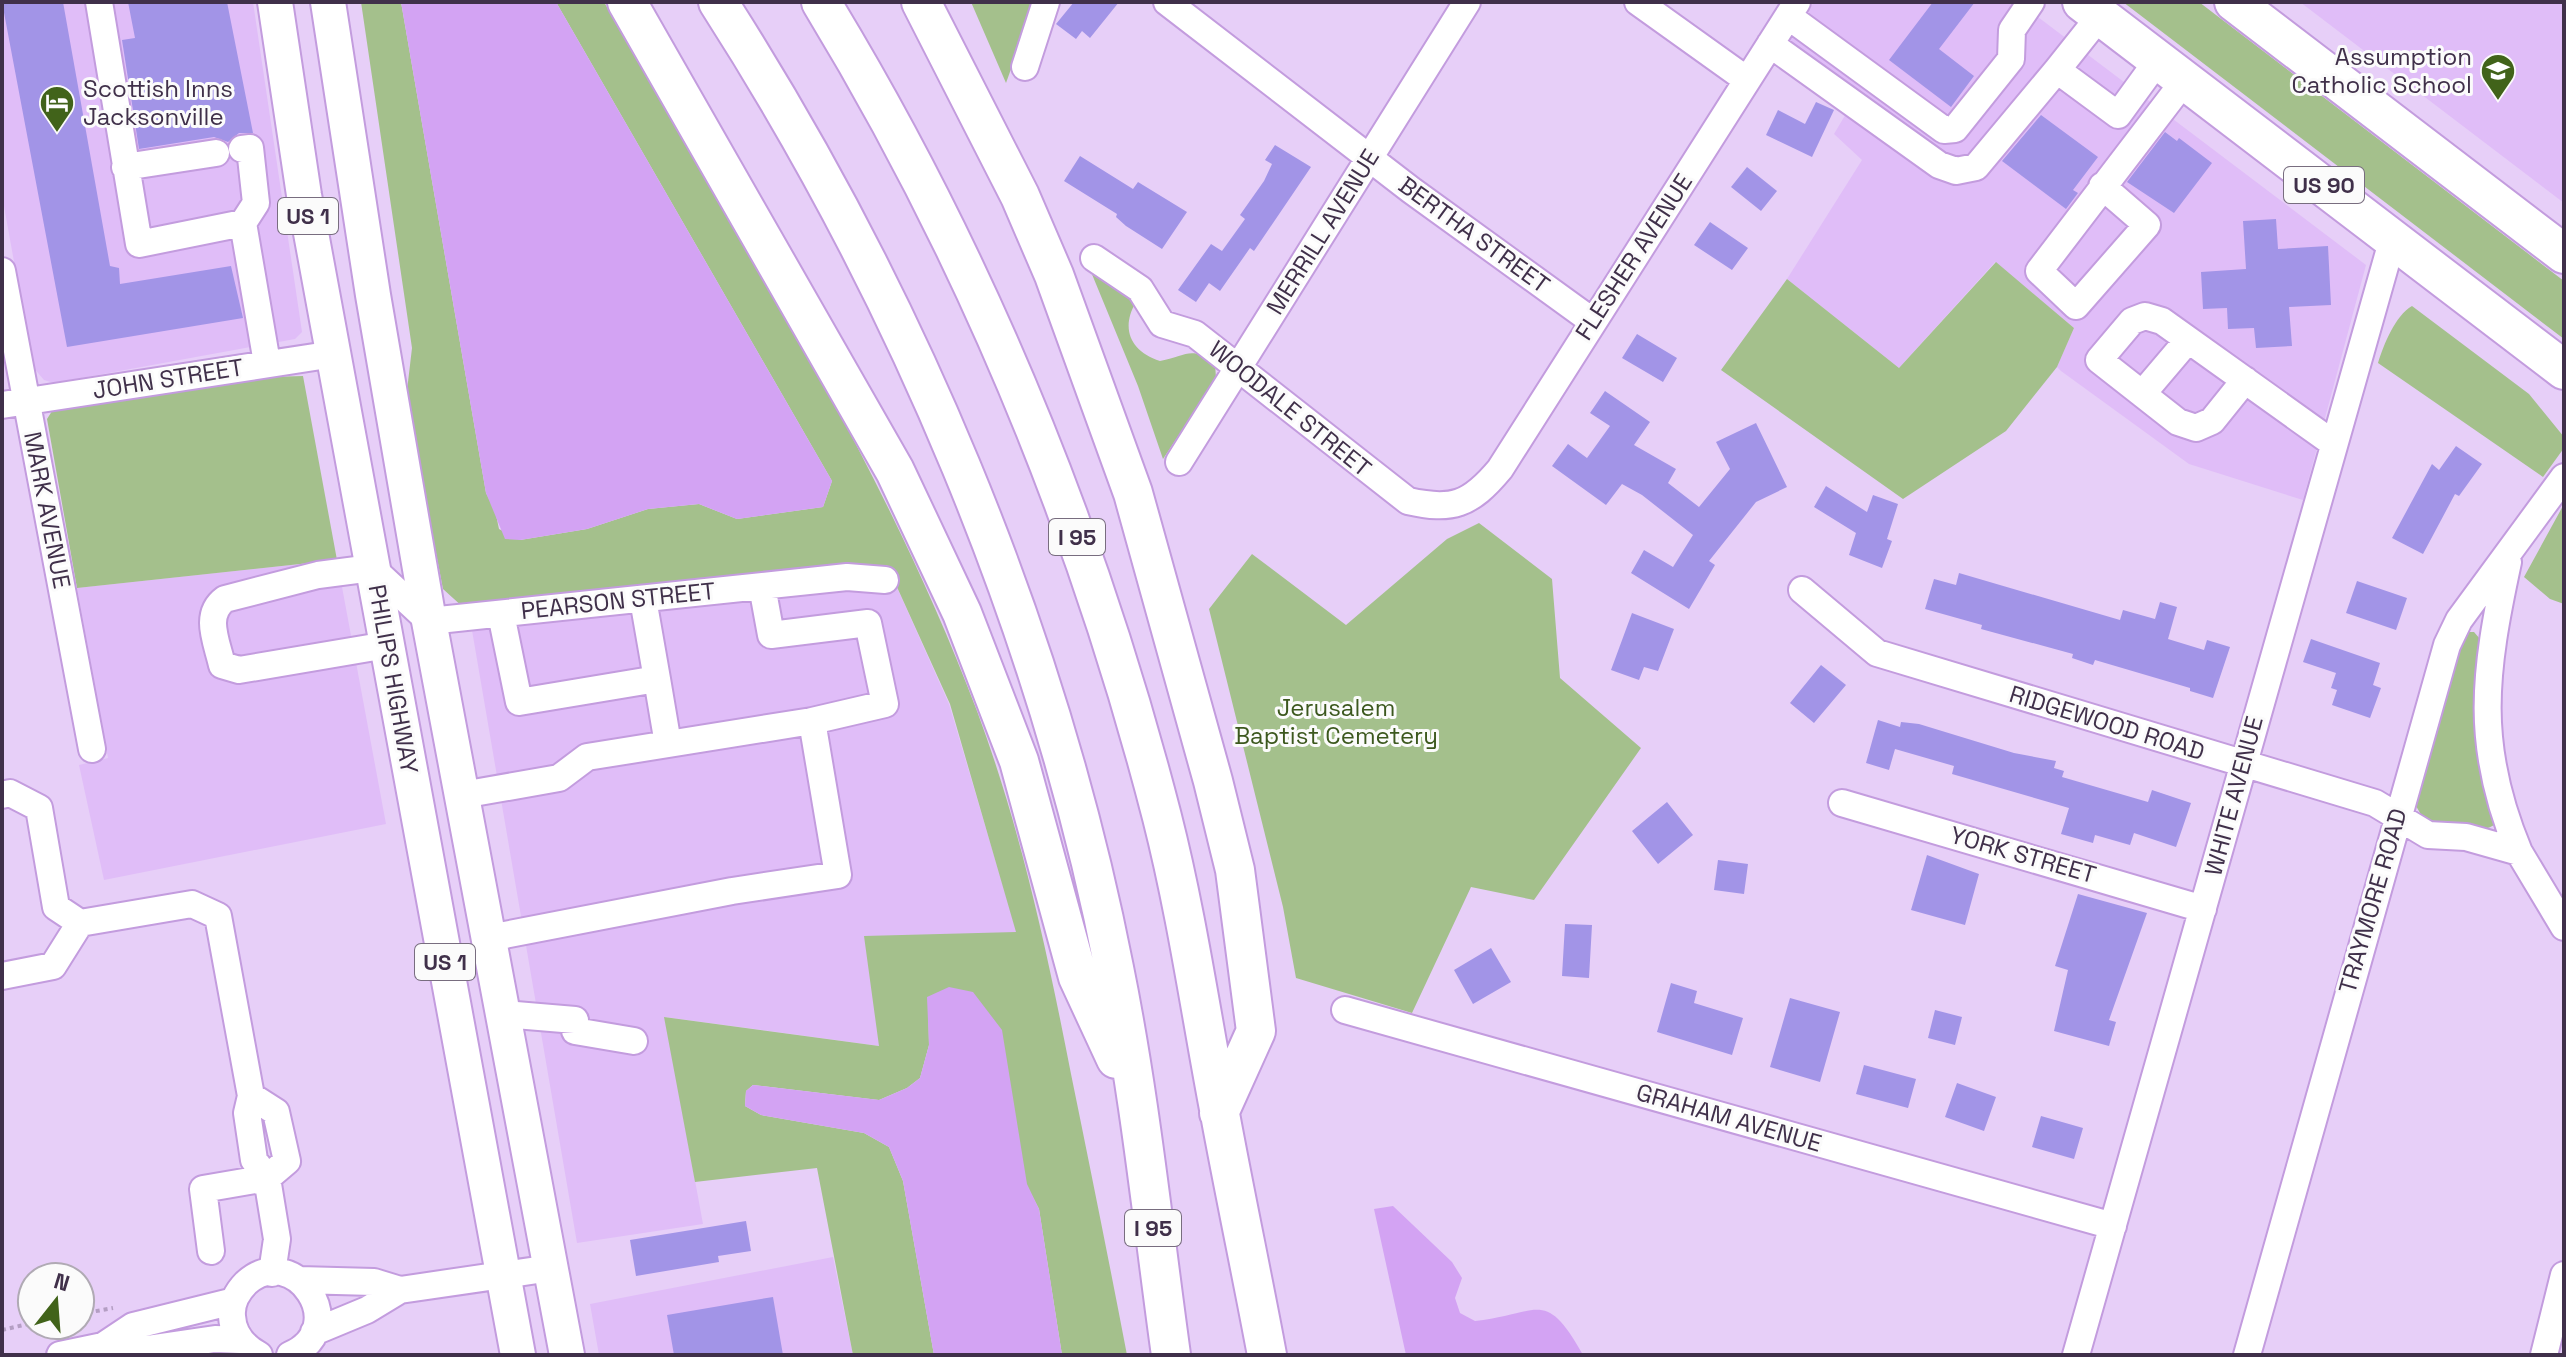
<svg xmlns="http://www.w3.org/2000/svg" width="2566" height="1357" viewBox="0 0 2566 1357" font-family="'Space Grotesk',sans-serif">
<style>
.built{fill:#e0bdf8}
.green{fill:#a4c08c}
.water{fill:#d3a3f3}
.building{fill:#a294e7}
.lines{fill:none;stroke-linecap:round;stroke-linejoin:round}
.minor-casing{stroke:#c39cde;stroke-width:30}
.major-casing{stroke:#c39cde;stroke-width:38}
.highway-casing{stroke:#c39cde;stroke-width:42}
.path{stroke:#b49ec3;stroke-width:4;stroke-dasharray:4 4;stroke-linecap:butt}
.minor{stroke:#fff;stroke-width:26}
.major{stroke:#fff;stroke-width:34}
.highway{stroke:#fff;stroke-width:38}
.labels{text-anchor:middle;stroke-width:6;stroke-linejoin:round;paint-order:stroke}
.shield{fill:#fbfbfb;stroke:#786d7f;stroke-width:2}
.shield-label{font-size:22px;font-weight:bold;fill:#40304a}
.poi-label{font-size:24px;fill:#40304a;stroke:#fbfbfb;text-anchor:end}
.street-label{font-size:24px;fill:#40304a;stroke:#fbfbfb}
.park-label{font-size:24px;fill:#3c581e;stroke:#fbfbfb}
</style>
<rect width="100%" height="100%" fill="#e7cff8"/>
<path class="built" d="M2,2h251l49,330 -7,7 -241,44 -10,-3 -11,-13 -31,-172z
M1814,2h204l348,263 -63,235 -114,-36 -128,-93 -4,-4 17,-39 -79,-66 -96,106 -112,-89 75,-119 -28,-26 13,-22 -71,-51z
M2300,2h264v201z
M337,560l49,264 -282,56 -25,-115 29,-7 -31,-170z
M887,565l62,139 68,229 -137,113 -215,-29 38,207 -126,19 -109,-636z
M833,1257l20,98h-254l-9,-51z"/>
<path class="green" d="M361,2h40l85,491 9,17 4,19 21,11 67,-11 61,-20 51,-5 38,15 86,-12 9,-26 -276,-479h48c132,231 279,459 373,709 44,118 70,240 94,363 19,93 38,187 56,281h-65l-23,-146 -111,-212 1,48 -9,33 -13,10 -28,12 -126,-15 -7,6 -1,15 16,9 103,18 25,14 14,34 31,174h-81l-36,-187 -122,14 -31,-165 215,29 -15,-110 152,-4 -66,-228 -63,-139 -423,43 -21,-19 -37,-190 6,-51z
M971,2h64l-29,81z
M2123,2h76l365,279v58z
M1996,262l78,66 -17,39 -51,64 -103,68 -182,-129 66,-91 112,89z
M1089,267l47,35c-16,27 -5,50 24,59 27,-5 29,-15 55,1l1,17 -53,80 -25,-73z
M2412,306l117,88 35,43v11l-21,29 -165,-114c6,-19 17,-47 34,-57z
M303,376l34,184 -260,28 -30,-169 7,-11 181,-30z
M2564,504v100l-14,-5 -26,-22z
M1479,523l73,56 8,99 81,70 -107,152 -63,-13 -59,126 -116,-35 -13,-71 -74,-298 43,-55 94,71 101,-86z
M2469,632h5l6,7 -6,81 19,97 1,8c-18,12 -52,-2 -71,-7l-7,-12 44,-161z"/>
<path class="water" d="M401,2h155l276,479 -9,26 -86,12 -38,-15 -51,5 -61,20 -67,11 -15,-1 -19,-46z
M949,987l24,5 29,38 25,154 12,25 23,146h-128l-31,-174 -14,-34 -25,-14 -103,-18 -16,-9 1,-15 7,-6 126,15 28,-12 13,-10 9,-33 -2,-48z
M1393,1206l59,56 10,16 -7,20 5,15 15,8c64,-7 70,-34 108,34h-177l-32,-146z"/>
<path class="building" d="M2,2h61l47,264 9,2 1,16 111,-18 12,52 -176,29z
M128,2h99l26,131h-14l-11,9 -14,-5 -75,12 -17,-109 13,-2z
M1074,2h45l-29,36 -8,-7 -6,8 -20,-15z
M1933,2h42l-36,47 35,27 -23,31 -62,-47z
M1816,102l18,8 -22,47 -46,-22 12,-25 27,14z
M2041,115l57,42 -25,33 5,3 -12,16 -64,-48z
M2165,132l12,9 2,-3 33,25 -38,50 -47,-31z
M1275,145l36,22 -57,84 -4,-3 -30,43 -11,-8 -13,19 -18,-12 33,-46 11,7 23,-32 -5,-4 24,-34 8,-17 -7,-4z
M1080,156l53,33 5,-7 49,30 -25,37 -36,-23 -10,-9 1,-3 -53,-33z
M1747,167l30,24 -16,20 -30,-24z
M2276,219l2,30 50,-3 3,59 -42,2 3,39 -36,2 -2,-20 -26,1 -1,-21 -24,1 -2,-37 45,-3 -3,-48z
M1710,222l38,26 -16,22 -38,-25z
M1637,334l40,24 -14,24 -41,-24z
M1605,391l45,31 -16,23 42,24 -8,14 31,24 31,-38 -14,-27 40,-19 31,64 -31,15 -47,59 6,4 -26,44 -58,-36 13,-23 29,17 20,-32 -51,-40 -20,-11 -16,21 -54,-39 16,-22 19,14 23,-32 -20,-13z
M2456,446l26,18 -23,32 -4,-2 -32,60 -31,-16 40,-74 7,6z
M1826,486l41,26 6,-17 25,9 -11,35 5,2 -10,27 -33,-13 7,-22 -42,-26z
M1959,573l161,47 3,-10 32,9 5,-17 17,5 -9,32 36,11 3,-10 23,7 -17,51 -23,-7v-3l-95,-28 -2,5 -21,-7 1,-4 -92,-25 1,-4 -57,-16 9,-30 22,6z
M2357,581l50,17 -11,32 -50,-17z
M1632,613l42,16 -16,42 -14,-4 -5,13 -28,-10z
M2311,639l69,24 -7,22 8,3 -11,30 -38,-13 5,-15 -6,-2 5,-15 -33,-11z
M1821,665l25,20 -32,38 -24,-20z
M1878,720l22,7 1,-5 18,2 95,29 42,8 -2,7 10,3 -2,6 86,25 4,-12 39,13 -15,44 -42,-14 -4,12 -35,-10 -2,8 -32,-9 8,-26 -117,-34 2,-8 -59,-17 -6,21 -23,-7z
M1667,802l26,33 -35,29 -26,-33z
M1927,855l52,19 -14,51 -54,-15z
M1718,860l30,4 -4,30 -30,-4z
M2078,894l69,19 -38,107 7,2 -7,24 -55,-15 14,-61 -13,-4z
M1565,924l27,1 -3,53 -27,-2z
M1491,948l20,34 -38,22 -19,-34z
M1671,983l26,8 -3,12 49,15 -11,37 -75,-23z
M1790,998l50,14 -20,70 -50,-15z
M1935,1010l27,7 -7,28 -27,-7z
M1864,1065l52,14 -8,29 -52,-14z
M1957,1083l39,14 -12,34 -39,-14z
M2041,1116l42,12 -9,31 -42,-12z
M746,1221l5,30 -33,5 1,6 -83,14 -6,-36z
M773,1297l10,58h-109l-7,-40z"/>
<g class="lines">
<defs>
<path id="minor" d="M99,2l40,242 104,-21 24,140
M1167,2l244,188 181,131
M1638,2l109,78
M1788,16l156,114 11,-1 56,-70 1,-29 19,-28
M2100,16l-43,54 61,45 40,-55
M1770,44l169,121 17,6 20,-4 81,-97
M1025,67l21,-65
M242,149l8,-1 6,55 -13,20
M125,167l91,-14
M2102,186l45,39 -71,81 -37,-35 146,-191
M1094,258l46,31 22,35 33,10 213,167c44,10 62,4 92,-32l297,-467
M2,271l90,478
M2245,380l-33,41 -16,7 -18,-6 -79,-62 33,-39 13,-5 17,5 172,123
M2143,393l45,-53
M2,405l332,-51
M1179,462l288,-460
M2508,562c-24,111 -34,183 11,290
M762,586l9,49 97,-12 17,81 -73,17
M1802,590l75,63 498,150 53,32 38,2 53,15 45,75
M643,599l14,80
M501,614l18,88 138,-23 11,65
M387,645l-148,25 -17,-5c-5,-23 -19,-50 3,-66l93,-24 54,-7 57,53 418,-44 38,3
M2,795l8,-2 29,15 17,99 24,16 112,-19 26,12 33,180
M462,795l97,-17 28,-21 225,-36 26,154 -106,16 -243,47
M1842,803l361,106
M2,976l51,-10 27,-43
M1345,1010l768,216
M504,1014l71,6v11l59,10
M211,1251l-8,-62 64,-11 20,-17 -11,-49 -25,-16 -4,17 7,47 13,18 10,61 -5,34
M299,1280l75,2 26,8
M234,1301l-101,25 -30,20 37,4 75,-11 25,1
M314,1332l53,-22 33,-20 151,-22
M60,1355l43,-9
M259,1355c-15,-8 -26,-20 -27,-39 -1,-12 5,-24 14,-33 47,-43 108,44 44,72
M2076,1355l317,-1117
M2247,1355l200,-710 12,-25 105,-143
M2544,1355l20,-80"/>
<path id="major" d="M275,2l29,193 214,1160
M328,2l45,293 56,326 138,734"/>
<path id="highway" d="M627,2l268,469 67,142 57,148 59,216 38,82
M718,2c187,291 329,625 396,966 26,128 39,258 57,387
M821,2c154,253 267,528 341,815 25,98 39,198 58,297 15,81 32,161 47,241
M921,2l99,194 34,79 79,218 80,288 22,89 21,161 -37,82
M2082,2l482,368
M2234,2l330,252"/>
</defs>
<use href="#minor" class="minor-casing"/>
<use href="#major" class="major-casing"/>
<use href="#highway" class="highway-casing"/>
<path class="path" d="M80,1314l33,-6
M2,1330l30,-7"/>
<use href="#minor" class="minor"/>
<use href="#major" class="major"/>
<use href="#highway" class="highway"/>
</g>
<defs>
<symbol id="school-pin" viewBox="-11 -11 22 30"><path d="M0 17L-7.5 6A9.5 9.5 0 1 1 7.5 6Z" fill="#41631a" stroke="#fbfbfb"/><path d="M0-5L7-2L0 1L-7-2ZM-4 1L0 2.5L4 1V4Q0 6-4 4Z" fill="#fff"/></symbol>
<symbol id="hotel-pin" viewBox="-11 -11 22 30"><path d="M0 17L-7.5 6A9.5 9.5 0 1 1 7.5 6Z" fill="#41631a" stroke="#fbfbfb"/><path d="M-6-4.5h1.5V1H6V5H4.5V3h-9V5H-6ZM-4 0a1.8 1.8 0 1 1 3.6 0ZM.5 0V-2.5h3Q6-2.5 6 0Z" fill="#fff"/></symbol>
</defs>
<g fill-rule="evenodd">
<use href="#school-pin" x="2478" y="51" width="40" height="54"/>
<use href="#hotel-pin" x="37" y="83" width="40" height="54"/>
</g>
<g class="labels">
<g class="shield">
<rect x="2284" y="167" width="80" height="36" rx="6"/>
<rect x="278" y="198" width="60" height="36" rx="6"/>
<rect x="1049" y="519" width="56" height="36" rx="6"/>
<rect x="415" y="944" width="60" height="36" rx="6"/>
<rect x="1125" y="1210" width="56" height="36" rx="6"/>
</g>
<g class="shield-label">
<text x="2324" y="193">US 90</text>
<text x="308" y="224">US 1</text>
<text x="1077" y="545">I 95</text>
<text x="445" y="970">US 1</text>
<text x="1153" y="1236">I 95</text>
</g>
<g class="poi-label">
<text x="2472" y="65">Assumption<tspan x="2472" dy="28">Catholic School</tspan></text>
<text x="83" y="97" text-anchor="start">Scottish Inns<tspan x="83" dy="28">Jacksonville</tspan></text>
</g>
<g class="street-label">
<text transform="translate(1323 232) rotate(-58)" y="8">MERRILL AVENUE</text>
<text transform="translate(1474 235) rotate(36)" y="8">BERTHA STREET</text>
<text transform="translate(1634 257) rotate(-57)" y="8">FLESHER AVENUE</text>
<text transform="translate(168 379) rotate(-9)" y="8">JOHN STREET</text>
<text transform="translate(1290 409) rotate(39)" y="8">WOODALE STREET</text>
<text transform="translate(47 510) rotate(79)" y="8">MARK AVENUE</text>
<text transform="translate(618 601) rotate(-6)" y="8">PEARSON STREET</text>
<text transform="translate(393 679) rotate(80)" y="8">PHILIPS HIGHWAY</text>
<text transform="translate(2107 723) rotate(17)" y="8">RIDGEWOOD ROAD</text>
<text transform="translate(2234 796) rotate(-75)" y="8">WHITE AVENUE</text>
<text transform="translate(2023 855) rotate(16)" y="8">YORK STREET</text>
<text transform="translate(2373 901) rotate(-74)" y="8">TRAYMORE ROAD</text>
<text transform="translate(1729 1118) rotate(16)" y="8">GRAHAM AVENUE</text>
</g>
<g class="park-label">
<text x="1336" y="716">Jerusalem<tspan x="1336" dy="28">Baptist Cemetery</tspan></text>
</g>
</g>
<rect width="2566" height="1357" fill="none" stroke="#40304a" stroke-width="8"/>
<g transform="translate(56 1301) rotate(17)"><circle r="38" fill="#fbfbfb" stroke="#b0aab4" stroke-width="2"/>
<path d="M0-6L14 30L0 20L-14 30Z" fill="#41631a"/>
<text y="-12" font-size="22" font-weight="bold" text-anchor="middle" fill="#40304a">N</text>
</g>
</svg>
